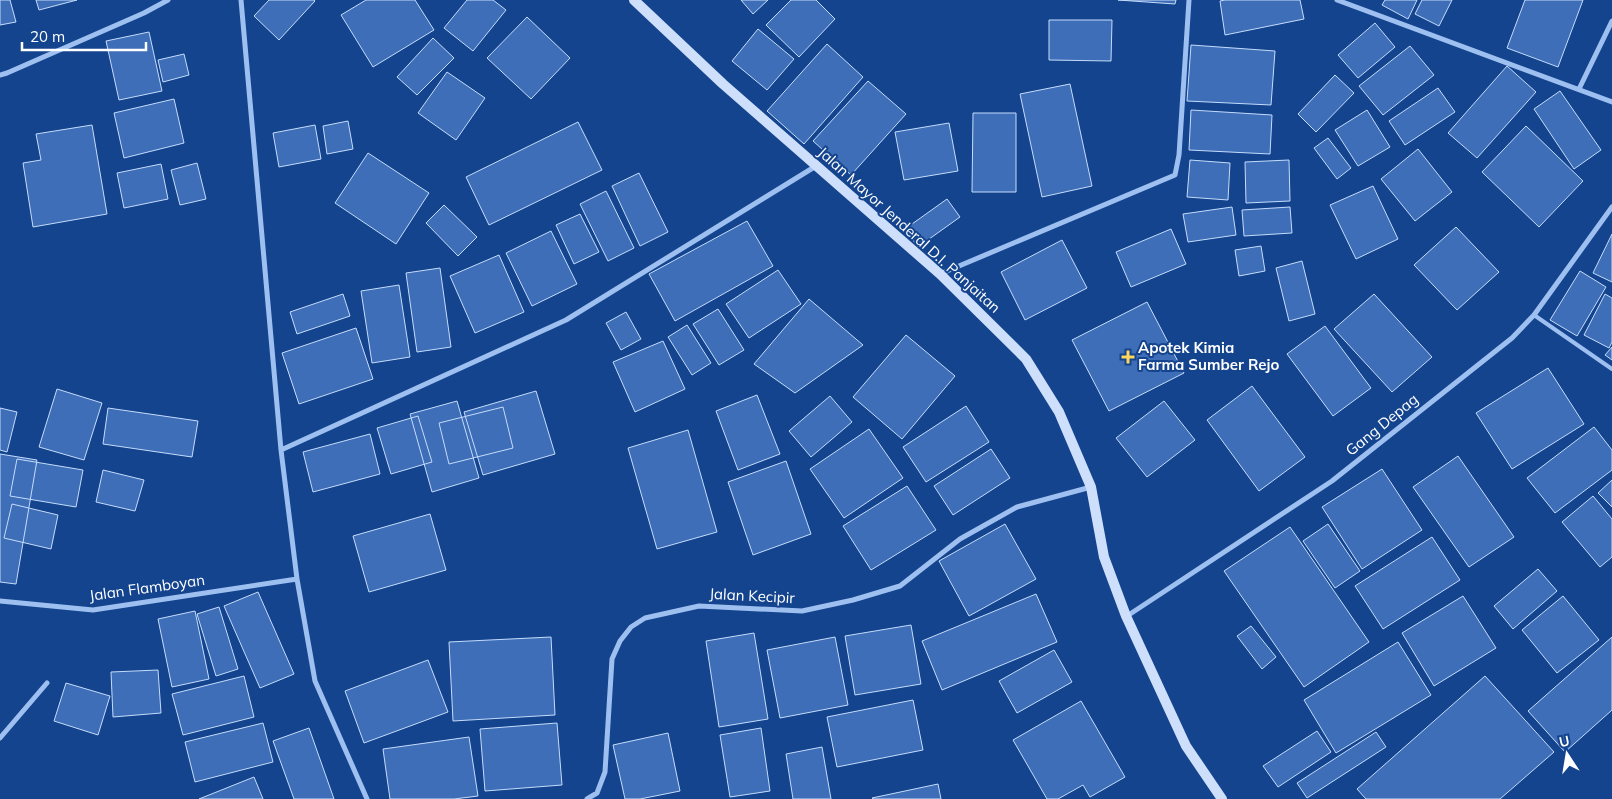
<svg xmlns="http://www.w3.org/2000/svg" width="1612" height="799" viewBox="0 0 1612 799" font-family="Mulish,sans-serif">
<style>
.building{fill:#3d6eb7;stroke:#c5dcfc}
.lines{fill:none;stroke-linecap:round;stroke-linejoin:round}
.service{stroke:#9ec0f1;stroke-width:4}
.minor{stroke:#9ec0f1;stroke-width:5}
.secondary{stroke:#cddffb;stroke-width:10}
.poi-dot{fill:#ffd75e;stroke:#14448e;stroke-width:2}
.labels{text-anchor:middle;stroke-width:4;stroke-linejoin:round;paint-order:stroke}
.street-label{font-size:15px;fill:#fff;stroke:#14448e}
.poi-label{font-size:15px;font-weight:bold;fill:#fff;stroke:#14448e;text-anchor:start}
</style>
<rect width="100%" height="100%" fill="#14448e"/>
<path class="building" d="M0,0h10l6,22 -16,3z
M36,0h41l-38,10z
M269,0h45l1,1 -36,39 -25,-24z
M366,0h49l19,30 -61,37 -32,-52z
M467,0h26l13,10 -33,41 -29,-23z
M741,0h27l-15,14z
M791,0h25l19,19 -36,38 -33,-32z
M1118,0h58l-1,4z
M1225,0h75l4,19 -79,16 -5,-34z
M1385,0h32l-9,19 -26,-14z
M1422,0h30l-13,26 -24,-12z
M1525,0h58l-25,67 -51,-19z
M527,17l43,41 -39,41 -44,-41z
M1049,20h63l-1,41 -62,-1z
M1375,23l20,24 -37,31 -20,-23z
M758,29l36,30 -27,31 -35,-29z
M149,32l13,59 -43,9 -13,-59z
M433,38l21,20 -37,37 -20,-18z
M827,44l36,33 -59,67 -37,-33z
M1191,45l84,6 -4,54 -84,-4z
M1410,46l24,29 -51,40 -24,-29z
M184,54l5,21 -26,7 -5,-22z
M1507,66l29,26 -59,66 -29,-25z
M447,72l38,26 -29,42 -38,-27z
M1335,75l19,18 -38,39 -18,-18z
M868,81l38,33 -55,61 -38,-34z
M1070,84l22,102 -50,11 -22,-103z
M1438,88l17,24 -50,33 -16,-24z
M1560,91l41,59 -27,19 -40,-60z
M174,99l10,44 -60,15 -10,-45z
M1191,110l81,5 -2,39 -81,-4z
M1367,110l23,37 -32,19 -23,-36z
M973,113h43v79h-44z
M348,121l5,28 -26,5 -4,-28z
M578,122l24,48 -113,55 -23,-48z
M949,123l9,48 -54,9 -9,-48z
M92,125l15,89 -74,13 -10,-64 18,-3 -5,-26z
M315,125l6,34 -42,8 -6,-34z
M1526,126l57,55 -44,46 -57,-55z
M1328,138l23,30 -14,11 -23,-31z
M1418,149l34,43 -37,29 -34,-42z
M368,153l61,40 -33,51 -61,-41z
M1190,160l40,3 -2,37 -41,-3z
M1289,160l1,41 -44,2 -1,-41z
M197,163l9,36 -26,6 -9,-35z
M161,164l7,35 -44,9 -7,-35z
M639,173l29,59 -28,14 -28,-60z
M1373,186l25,53 -42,20 -26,-54z
M606,191l28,57 -26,13 -28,-57z
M947,199l13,18 -42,30 -13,-18z
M444,205l33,32 -19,19 -32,-33z
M1232,207l4,28 -48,7 -5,-28z
M1290,207l2,26 -48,3 -2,-26z
M580,214l19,38 -25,12 -18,-39z
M747,221l26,45 -98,55 -26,-47z
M1456,227l43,45 -42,38 -43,-45z
M1171,229l15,35 -55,23 -15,-35z
M551,231l26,53 -45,22 -26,-53z
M1612,234v48l-19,-9z
M1062,240l25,48 -62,32 -24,-48z
M1261,246l4,25 -26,5 -4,-26z
M499,255l25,57 -49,21 -25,-57z
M1302,261l13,53 -26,7 -13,-53z
M440,268l11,79 -34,5 -11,-79z
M778,270l23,34 -52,34 -23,-34z
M1580,271l26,16 -29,49 -27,-16z
M399,285l11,72 -38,6 -11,-72z
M343,294l7,22 -53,18 -7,-22z
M1374,294l58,63 -40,35 -58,-63z
M1605,294l7,4v44l-3,6 -25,-13z
M809,299l54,46 -68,48 -41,-29z
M1147,302l37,71 -75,38 -37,-71z
M718,309l26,41 -25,15 -26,-41z
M626,312l15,27 -20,11 -15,-27z
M687,325l24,38 -19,12 -24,-38z
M1325,326l46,62 -38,28 -46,-62z
M356,328l17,51 -74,25 -17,-51z
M906,335l49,41 -53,63 -49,-42z
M663,341l22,48 -50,23 -22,-50z
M1612,347v13l-7,-5z
M1548,368l36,56 -72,45 -36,-56z
M1252,386l53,71 -46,34 -52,-71z
M57,389l45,14 -18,57 -45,-13z
M536,391l19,63 -72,21 -19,-63z
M757,395l23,59 -42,16 -22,-59z
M830,396l22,26 -41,35 -22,-26z
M457,401l22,77 -47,14 -22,-78z
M1164,401l31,39 -48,37 -31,-39z
M966,406l23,36 -63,40 -23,-35z
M503,407l10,41 -64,16 -10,-41z
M0,408l17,4 -10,40 -7,-2z
M108,408l90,13 -6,36 -89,-13z
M418,416l14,46 -41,12 -14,-46z
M1594,427l18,23v20l-57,43 -28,-35z
M869,429l34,49 -59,40 -34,-49z
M688,430l29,102 -60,17 -29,-101z
M370,434l10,40 -67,18 -10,-40z
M991,449l19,29 -57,37 -19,-29z
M0,454l37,6 -21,124 -16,-2z
M1458,456l56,81 -45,30 -56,-80z
M17,459l66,11 -7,37 -66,-11z
M786,461l25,73 -58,21 -25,-73z
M1382,469l40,61 -60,39 -40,-62z
M103,470l41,10 -9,31 -39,-9z
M1612,480v27l-14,-14z
M907,486l29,44 -65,40 -28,-44z
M1593,496l19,23v38l-12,10 -38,-45z
M12,504l46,11 -7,34 -47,-11z
M430,514l16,56 -77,22 -16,-56z
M1005,524l31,55 -67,37 -30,-55z
M1328,524l32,47 -25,17 -32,-47z
M1290,527l79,115 -65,45 -80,-116z
M1432,537l28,43 -77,49 -28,-43z
M1538,569l19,22 -44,38 -19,-23z
M258,592l36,82 -34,14 -36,-82z
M1036,594l21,48 -115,48 -20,-49z
M1463,596l33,52 -62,38 -32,-53z
M1563,596l36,44 -42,33 -35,-43z
M219,607l19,62 -22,7 -19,-62z
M195,611l14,68 -37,8 -14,-68z
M911,625l10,59 -66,11 -10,-59z
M1251,626l25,31 -14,12 -25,-33z
M754,633l14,86 -49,8 -13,-86z
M551,637l4,78 -102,6 -4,-79z
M835,637l13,68 -68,13 -13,-68z
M1612,637v73l-47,42 -37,-41z
M1398,642l33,53 -95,58 -32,-53z
M1054,650l18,32 -55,31 -18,-32z
M428,660l20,52 -84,31 -19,-52z
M158,670l3,43 -48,4 -2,-45z
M244,676l10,41 -71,18 -11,-41z
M1485,676l69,76 -54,47h-134l-9,-10z
M66,683l44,13 -12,39 -44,-14z
M913,700l10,50 -86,17 -10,-50z
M1081,701l44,76 -35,20 -7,-12 -25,14h-11l-34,-59z
M263,723l10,39 -78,20 -10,-40z
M557,723l5,62 -77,6 -5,-62z
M309,728l25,71h-40l-21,-58z
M761,728l9,63 -40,6 -10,-62z
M1317,731l14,21 -53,35 -15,-21z
M1376,732l10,15 -79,51 -10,-15z
M668,733l12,58 -40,8h-15l-12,-54z
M469,737l9,59 -24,3h-64l-7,-50z
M822,747l9,52h-38l-7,-45z
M254,777l9,22h-64z
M938,784l3,15h-68l-1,-1z"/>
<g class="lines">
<path class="service" d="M1534,315l78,54"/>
<path class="minor" d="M241,0l40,450 16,129 18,102 52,118
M1337,0l275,102
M0,75l7,-2 137,-60 24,-13
M1579,89l33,-68
M940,274l235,-99 4,-20 10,-155
M281,450l285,-130 250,-154
M0,601l93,9 204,-31
M1127,616l205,-135 180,-143 22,-23 78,-108
M0,738l47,-55
M587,799l10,-6 8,-21 7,-113 8,-18 11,-14 14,-9 54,-12 103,5 51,-11 47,-14 60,-47 57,-32 74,-20"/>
<path class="secondary" d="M634,0l89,84 217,190 86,85 33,53 32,75 13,70 22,59 60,130 36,53"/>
</g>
<path class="poi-dot" d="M1125.5 349.5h5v5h5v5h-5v5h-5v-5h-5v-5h5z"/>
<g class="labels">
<g class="street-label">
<text transform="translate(909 230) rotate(42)" y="5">Jalan Mayor Jenderal D.I. Panjaitan</text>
<text transform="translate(1382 425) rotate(-39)" y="5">Gang Depag</text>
<text transform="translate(147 588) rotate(-8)" y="5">Jalan Flamboyan</text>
<text transform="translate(752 596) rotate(3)" y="5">Jalan Kecipir</text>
</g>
<g class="poi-label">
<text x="1138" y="353">Apotek Kimia<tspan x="1138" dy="17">Farma Sumber Rejo</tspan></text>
</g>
</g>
<g transform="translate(1567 754) rotate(348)" stroke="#14448e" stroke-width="4" paint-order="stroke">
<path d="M0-4L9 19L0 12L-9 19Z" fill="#ffffff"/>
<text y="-8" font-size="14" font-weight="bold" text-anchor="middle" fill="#ffffff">U</text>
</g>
<path d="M22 42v8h124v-8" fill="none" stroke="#ffffff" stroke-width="2.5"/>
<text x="30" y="42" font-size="15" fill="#ffffff" stroke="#14448e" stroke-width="4" paint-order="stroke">20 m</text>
</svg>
